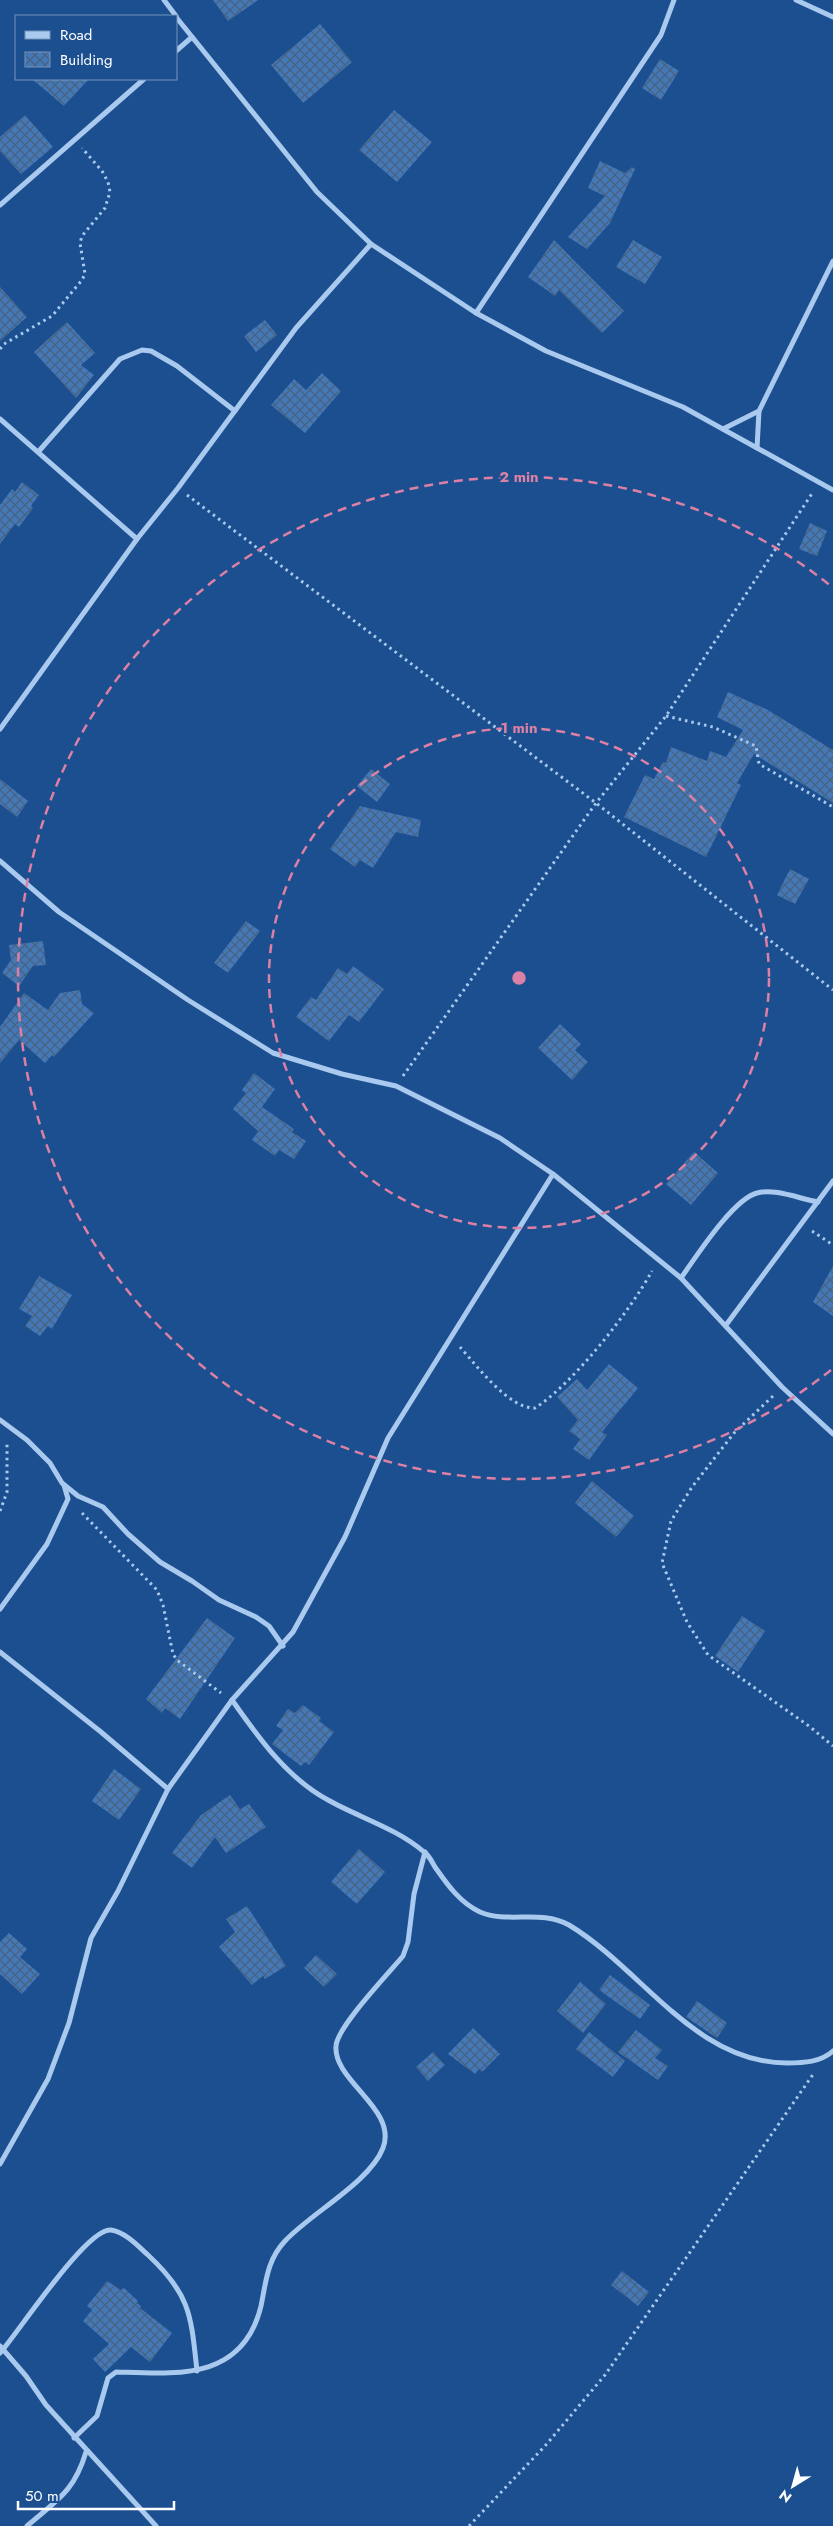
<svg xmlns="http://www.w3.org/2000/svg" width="833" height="2526" viewBox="0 0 833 2526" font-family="Jost,sans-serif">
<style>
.building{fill:url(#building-cross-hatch)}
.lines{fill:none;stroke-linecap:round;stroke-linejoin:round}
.path{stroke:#a9c9ee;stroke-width:3;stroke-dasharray:2.5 4;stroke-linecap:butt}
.minor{stroke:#a9c9ee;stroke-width:5}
.ring{fill:none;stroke:#dd80a5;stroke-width:2.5;stroke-dasharray:9 6}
.centre{fill:#dd80a5;stroke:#1b4f8f;stroke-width:2.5}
.ring-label{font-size:15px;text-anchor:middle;font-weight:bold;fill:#dd80a5;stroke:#1b4f8f;stroke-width:4;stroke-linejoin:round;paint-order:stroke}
</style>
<defs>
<pattern id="building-cross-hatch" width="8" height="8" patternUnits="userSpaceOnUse" patternTransform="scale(1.25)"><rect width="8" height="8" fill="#4478b7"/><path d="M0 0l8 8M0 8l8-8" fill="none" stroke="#486282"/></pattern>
</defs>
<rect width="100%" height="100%" fill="#1b4f8f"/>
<g class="building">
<path d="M213,0H258L228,21Z"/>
<path d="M320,24L352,62L303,103L271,65Z"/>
<path d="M660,59L679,71L661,100L642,88Z"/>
<path d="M32,79H89L64,106Z"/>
<path d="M394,110L432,142L397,182L359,150Z"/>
<path d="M25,115L53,147L21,174L0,151V137Z"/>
<path d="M600,161L625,173L632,167L635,169L610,223L587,249L568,237L605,196L588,188Z"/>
<path d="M554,240L624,311L602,333L559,290L555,296L528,277Z"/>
<path d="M633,240L662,257L645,284L616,267Z"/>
<path d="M0,287L27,317L0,341Z"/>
<path d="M265,320L277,335L256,352L244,336Z"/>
<path d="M67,322L95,353L81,365L94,375L76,398L34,352Z"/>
<path d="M322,373L341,391L305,433L271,405L294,379L306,390Z"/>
<path d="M22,482L39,495L31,506L33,508L19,527L15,524L0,544V505L12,489L15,492Z"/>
<path d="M810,523L827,531L817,556L799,549Z"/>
<path d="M728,692L768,710L833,750V803L754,754L737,783L741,785L706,857L624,817L645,775L654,779L663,762L666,763L671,747L707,761L710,751L726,757L743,730L717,717Z"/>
<path d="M371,769L390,784L377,802L357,786Z"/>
<path d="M0,779L28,801L17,817L0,804Z"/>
<path d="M360,806L421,820L418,837L396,832L373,868L360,860L355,867L330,849Z"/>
<path d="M790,869L809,879L795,904L777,895Z"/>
<path d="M246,921L260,931L228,973L214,963Z"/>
<path d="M43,941L46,965L33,966L19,986L2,973L11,960L9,945Z"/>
<path d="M353,966L384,989L359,1022L349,1015L329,1041L296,1017L311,997L316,1000L338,968L347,974Z"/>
<path d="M80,990L82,1004L94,1013L54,1057L52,1055L45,1063L19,1040L0,1063V1027L24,993L48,1010L60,993Z"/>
<path d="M560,1024L581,1044L575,1050L588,1062L572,1080L538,1048Z"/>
<path d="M254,1073L275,1089L262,1107L294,1129L292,1132L306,1141L294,1159L279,1150L275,1156L252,1140L258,1131L233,1109L246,1093L242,1090Z"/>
<path d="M694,1152L718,1173L691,1205L666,1184Z"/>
<path d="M833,1266V1316L813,1302Z"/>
<path d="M39,1276L72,1295L52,1329L48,1326L40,1336L25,1326L32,1316L19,1309Z"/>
<path d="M609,1364L638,1388L602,1432L607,1435L589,1460L573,1449L580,1439L569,1431L578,1420L557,1397L577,1379L587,1390Z"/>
<path d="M592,1481L634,1516L616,1537L575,1503Z"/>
<path d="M742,1616L765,1631L738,1672L715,1656Z"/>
<path d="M207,1618L235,1638L180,1719L165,1708L162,1713L146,1699Z"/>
<path d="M303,1705L321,1718L319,1721L334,1732L309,1765L305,1762L301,1766L272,1744L283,1730L276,1726L288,1709L295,1713Z"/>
<path d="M114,1769L141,1789L119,1820L92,1801Z"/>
<path d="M230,1795L240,1809L249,1804L266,1827L226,1853L215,1837L192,1868L172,1853L201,1815Z"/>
<path d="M359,1849L385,1872L357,1904L331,1882Z"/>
<path d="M247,1906L286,1966L265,1979L263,1976L252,1985L219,1947L235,1932L226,1919Z"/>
<path d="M9,1933L27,1949L20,1957L40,1974L22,1994L0,1974V1942Z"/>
<path d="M316,1955L337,1974L324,1987L304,1968Z"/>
<path d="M610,1975L650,2005L640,2019L599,1990Z"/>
<path d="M580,1982L606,2004L583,2033L557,2011Z"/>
<path d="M697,2001L727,2023L717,2038L686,2017Z"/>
<path d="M473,2028L500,2054L482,2072L479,2069L475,2074L448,2054Z"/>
<path d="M636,2030L662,2050L655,2058L668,2066L658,2080L618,2052Z"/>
<path d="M589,2032L625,2061L613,2077L576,2049Z"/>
<path d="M433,2052L445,2065L428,2081L416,2067Z"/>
<path d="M622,2271L649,2292L638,2306L611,2285Z"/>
<path d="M107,2281L121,2290L124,2288L138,2301L137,2303L141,2306L140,2308L172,2333L150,2362L131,2347L105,2372L93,2359L109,2344L83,2321L92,2310L87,2306Z"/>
</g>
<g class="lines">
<g class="path">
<path d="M0,349L4,344L52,316L82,280L85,274L80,243L82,236L105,208L110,192L108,182L102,171L82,148"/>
<path d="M187,495L596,803L833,990"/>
<path d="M666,716L713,727L756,746L759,764L833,807"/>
<path d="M403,1076L596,803L666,716L813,492"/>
<path d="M812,1231L833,1245"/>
<path d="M460,1347C477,1366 509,1409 535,1408C574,1383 630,1311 652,1271"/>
<path d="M773,1396L734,1433L692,1487L671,1521L662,1563L687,1622L708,1655L809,1726L833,1746"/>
<path d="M0,1511L7,1492V1442"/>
<path d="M82,1513L157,1590L163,1605L173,1654L177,1660L221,1693"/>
<path d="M469,2526L545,2446L605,2375L814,2073"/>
</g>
<g class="minor">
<path d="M164,0L176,16"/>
<path d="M796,0L833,17"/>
<path d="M176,17L317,192L371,244L476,313L546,351L683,407L833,490"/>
<path d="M176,51L192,37"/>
<path d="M0,205L144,79"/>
<path d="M476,313L661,35L674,0"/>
<path d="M0,419L137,539"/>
<path d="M723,429L759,411"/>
<path d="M757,448L759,411L833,261"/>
<path d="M39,451L120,359L142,350L151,351L177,366L235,411"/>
<path d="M0,729L137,539L178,488L296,328L371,244"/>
<path d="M0,861L59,912L188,1000L273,1053L342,1074L396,1086L500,1138L553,1174L681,1278L782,1387L833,1434"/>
<path d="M681,1278C696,1257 733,1199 757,1193C775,1188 800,1199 818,1202"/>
<path d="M726,1325L833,1181"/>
<path d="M0,1420L27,1440L50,1463L62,1483L78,1496L103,1507L128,1534L160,1562L192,1581L219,1600L256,1617L269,1626L283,1646"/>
<path d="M0,1609L47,1544L68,1499L64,1485"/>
<path d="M0,1652L101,1732L168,1789"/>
<path d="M232,1700C258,1737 287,1778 328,1800C358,1817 398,1829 424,1852C429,1855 432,1862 435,1867C447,1884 460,1903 480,1912C509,1924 540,1909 569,1925C642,1969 695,2063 787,2063C804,2063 821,2062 833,2051"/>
<path d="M0,2164L48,2079L69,2023L91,1938L118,1891L168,1789L232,1700L293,1632L345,1537L388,1438L553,1174"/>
<path d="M0,2346L26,2376L46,2405L156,2526"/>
<path d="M0,2353C18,2333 87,2227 111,2230C125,2232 138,2246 148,2255C191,2295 191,2316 197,2371"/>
<path d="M74,2438L97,2416L108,2378L116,2372C177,2374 243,2381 261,2306C266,2282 267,2260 285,2241C311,2213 370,2182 383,2148C398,2109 333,2081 336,2046C337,2027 389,1973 403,1956L408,1942L414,1894L425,1852"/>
<path d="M27,2526C57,2500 74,2492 86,2452"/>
</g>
</g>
<g class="ring">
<circle cx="519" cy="978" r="250"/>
<path d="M831 1370A501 501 0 1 1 831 586"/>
</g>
<circle cx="519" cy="978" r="8" class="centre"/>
<g class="ring-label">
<text x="519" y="482">2 min</text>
<text x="519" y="733">1 min</text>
</g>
<rect x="15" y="15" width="162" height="65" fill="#1b4f8f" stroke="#7695bc"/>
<rect x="25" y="31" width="25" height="8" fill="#a9c9ee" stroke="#7695bc"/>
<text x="60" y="40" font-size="15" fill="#ffffff">Road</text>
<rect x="25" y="52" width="25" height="15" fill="url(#building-cross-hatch)" stroke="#7695bc"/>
<text x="60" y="65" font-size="15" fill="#ffffff">Building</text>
<g transform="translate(793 2486) rotate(217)" stroke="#1b4f8f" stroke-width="4" paint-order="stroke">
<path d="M0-4L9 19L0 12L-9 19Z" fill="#ffffff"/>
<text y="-8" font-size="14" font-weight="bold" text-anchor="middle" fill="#ffffff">N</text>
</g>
<path d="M18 2501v8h156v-8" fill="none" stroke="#ffffff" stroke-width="2.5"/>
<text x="25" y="2501" font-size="15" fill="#ffffff" stroke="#1b4f8f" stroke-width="4" paint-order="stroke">50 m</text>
</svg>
